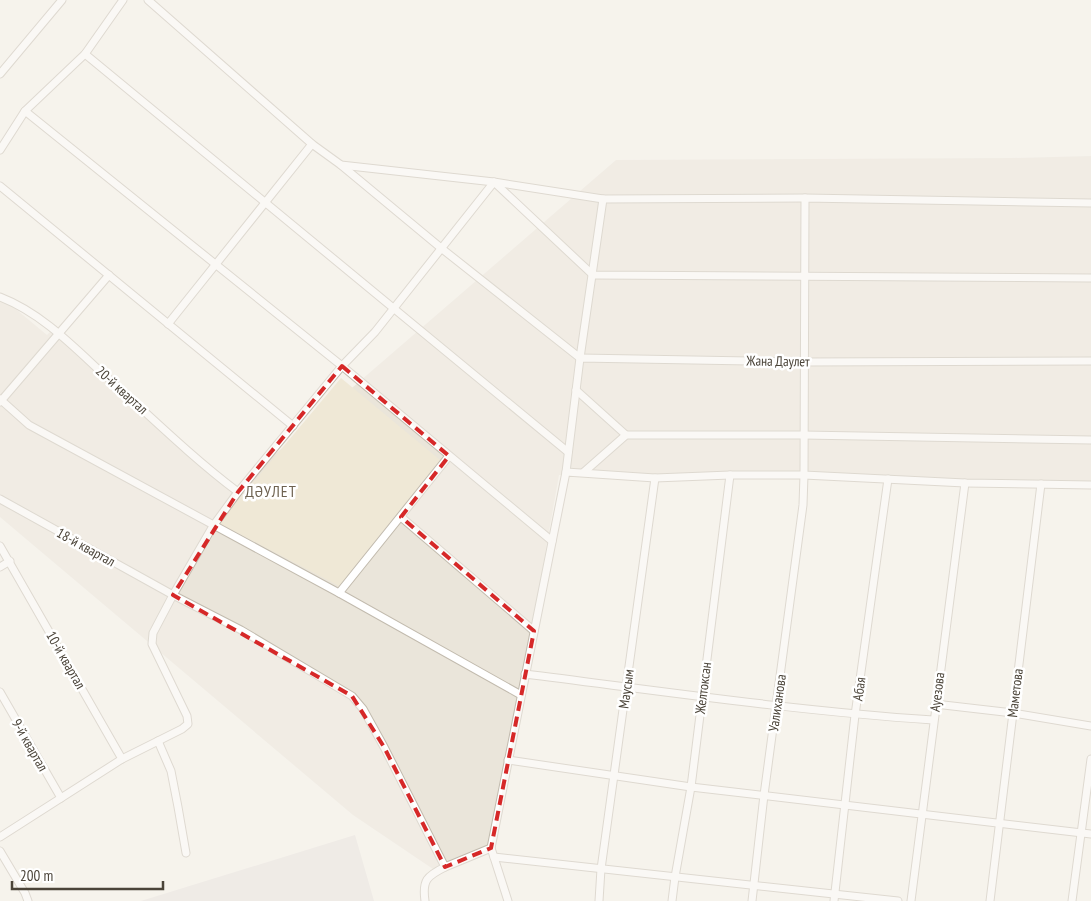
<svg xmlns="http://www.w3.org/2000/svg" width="1091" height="901" viewBox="0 0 1091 901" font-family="'PT Sans Narrow',sans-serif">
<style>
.residential{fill:#eae5da}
.industrial{fill:#e6e2dd}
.education{fill:#efe8d6}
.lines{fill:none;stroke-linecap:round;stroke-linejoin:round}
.minor-casing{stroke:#c2bbae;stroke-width:9}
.minor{stroke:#fff;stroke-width:7}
.marked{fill:none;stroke:#d62828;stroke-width:4;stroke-dasharray:10 6;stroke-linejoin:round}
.labels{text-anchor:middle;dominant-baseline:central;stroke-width:5;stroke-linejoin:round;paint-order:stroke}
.street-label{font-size:14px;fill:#4b4439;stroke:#fff}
.quarter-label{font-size:16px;letter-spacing:1px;fill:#6e6250;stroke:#fff}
</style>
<rect width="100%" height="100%" fill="#f6f3ec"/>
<path class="residential" d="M1091,156V485L559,475L493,849L433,869L353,815L0,517V296L47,335L53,329L235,489L616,160L1011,158Z"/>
<path class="industrial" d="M355,835L374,901H141Z"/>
<path class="education" d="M341,378L440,460L339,586L219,523Z"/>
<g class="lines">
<g class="minor-casing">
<g id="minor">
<path d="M148,0L312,144L341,165L494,182L603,199"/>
<path d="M85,54L568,452"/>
<path d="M0,74L62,0"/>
<path d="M25,111L342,366L552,541"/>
<path d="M0,150L25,111L85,54L123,0"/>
<path d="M341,165L441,248L580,358L603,199L805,198"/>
<path d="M0,186L293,426"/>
<path d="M1091,203L805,198L804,475L965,483L1091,485"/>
<path d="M0,297C39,312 70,343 100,371C146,412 189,455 238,492"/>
<path d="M168,324L312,144"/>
<path d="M576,390L626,435"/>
<path d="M0,399L29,425L339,593L449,456"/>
<path d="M0,402L109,275"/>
<path d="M566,472L580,358L804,362L1091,361"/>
<path d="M584,472L626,435H803L1091,440"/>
<path d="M0,499L173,595L241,630L352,696L363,709L384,747L445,867L491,848"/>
<path d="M401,517L534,631"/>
<path d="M0,546L122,759"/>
<path d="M0,567L10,561"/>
<path d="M339,593L521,695"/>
<path d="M525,674C661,691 797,711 933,720"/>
<path d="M0,692L61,798"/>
<path d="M935,704L1013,713L1091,726"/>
<path d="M158,741L171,771L178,807L186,853"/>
<path d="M508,760L691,787L1091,834"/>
<path d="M0,837L122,759L182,729L188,724L187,716L152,644L153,633L173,595L213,526L238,492L342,366L375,332L494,182L593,275L1091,278"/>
<path d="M0,851L25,893L28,901"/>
<path d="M494,857L898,901"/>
<path d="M425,901C422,880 427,876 445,867"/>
<path d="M508,901L491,848L566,472L655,478L730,475H804L803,505L764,795L752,901"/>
<path d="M599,901L601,869L655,478"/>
<path d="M672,901L675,877L691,787L730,475"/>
<path d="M834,901L855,715L888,479"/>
<path d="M911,901L965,483"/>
<path d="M990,901L1041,484"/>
<path d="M1072,901L1091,759"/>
</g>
</g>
<use href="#minor" class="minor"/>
</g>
<path d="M0 0H1091V901H0ZM342,366L449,456L401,517L534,631L491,848L445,867L384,747L352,696L173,595L238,492Z" fill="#f6f3ec" fill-opacity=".55" fill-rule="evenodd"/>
<path class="marked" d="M342,366L449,456L401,517L534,631L491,848L445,867L384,747L352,696L173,595L238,492Z"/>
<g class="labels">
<g class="street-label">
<text transform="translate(778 361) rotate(1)">Жана Даулет</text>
<text transform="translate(122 390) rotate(42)">20-й квартал</text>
<text transform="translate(86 547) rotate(29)">18-й квартал</text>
<text transform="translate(66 660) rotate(60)">10-й квартал</text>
<text transform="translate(703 688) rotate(-83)">Желтоксан</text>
<text transform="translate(626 689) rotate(-82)">Маусым</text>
<text transform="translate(859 689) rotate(-82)">Абая</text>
<text transform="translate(937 692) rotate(-83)">Ауезова</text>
<text transform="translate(1015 693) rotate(-83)">Маметова</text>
<text transform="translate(777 703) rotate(-82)">Уалиханова</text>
<text transform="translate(30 745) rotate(60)">9-й квартал</text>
</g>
<g class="quarter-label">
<text x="271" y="491">ДӘУЛЕТ</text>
</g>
</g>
<path d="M12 881v8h151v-8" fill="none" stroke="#4b4439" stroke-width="2.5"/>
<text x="20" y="881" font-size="15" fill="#4b4439" stroke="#ffffff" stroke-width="4" paint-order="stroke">200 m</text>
</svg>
